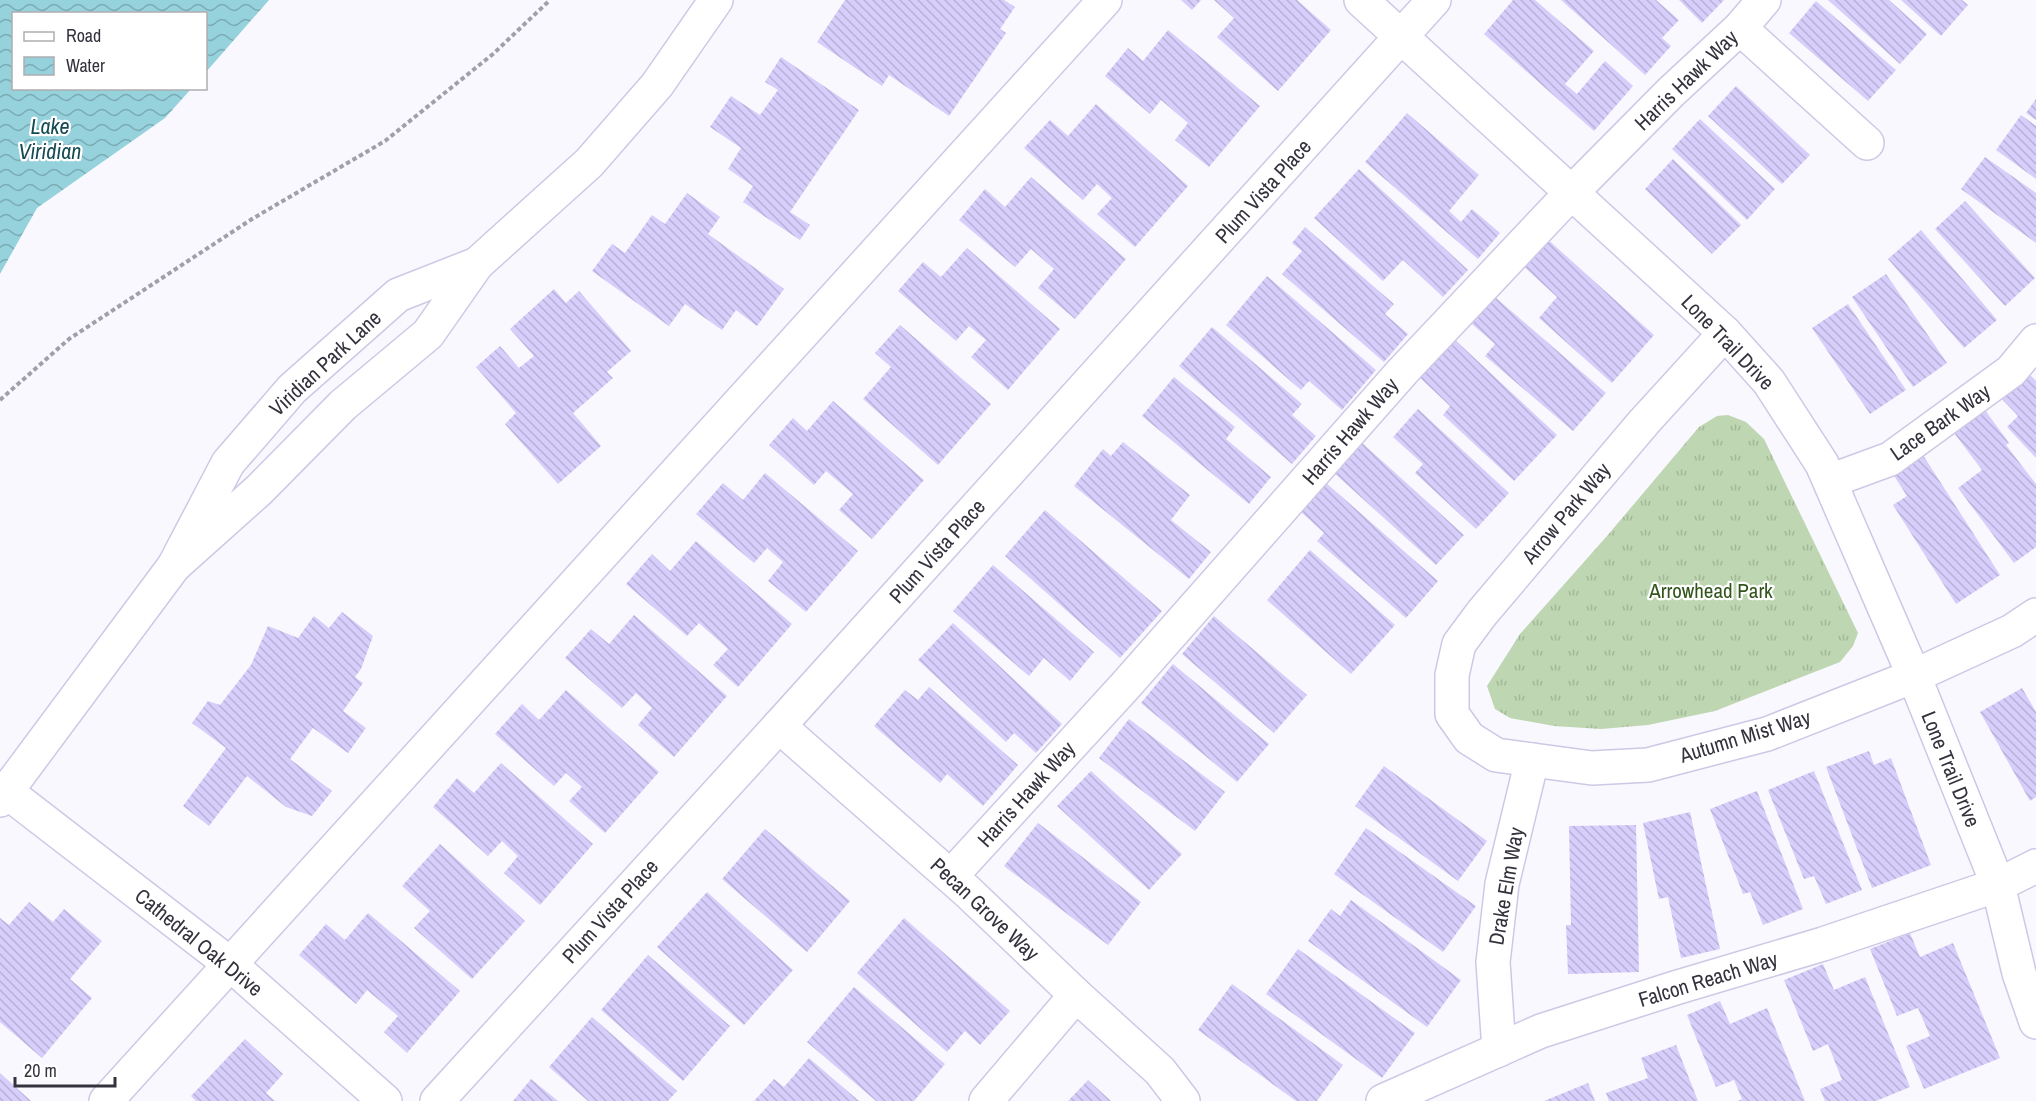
<svg xmlns="http://www.w3.org/2000/svg" width="2036" height="1101" viewBox="0 0 2036 1101" font-family="'Archivo Narrow',sans-serif">
<style>
.grass{fill:url(#grass-tufts)}
.water{fill:url(#water-waves)}
.building{fill:url(#building-back-hatch)}
.lines{fill:none;stroke-linecap:round;stroke-linejoin:round}
.minor-casing{stroke:#cec8e6;stroke-width:36}
.path{stroke:#a19fa8;stroke-width:4;stroke-dasharray:4.5 3;stroke-linecap:butt}
.minor{stroke:#fff;stroke-width:33}
.labels{text-anchor:middle;dominant-baseline:central;stroke-width:4.5;stroke-linejoin:round;paint-order:stroke}
.street-label{font-size:21px;fill:#34323d;stroke:#fff}
.park-label{font-size:21px;fill:#33551d;stroke:#fff}
.water-label{font-size:22px;font-style:italic;fill:#144a51;stroke:#fff}
</style>
<defs>
<pattern id="grass-tufts" width="24" height="20" patternUnits="userSpaceOnUse" patternTransform="scale(1.5)"><rect width="24" height="20" fill="#bed6b1"/><path d="M3 7l-1-3M5 7V3M7 7l1-3M15 17l-1-3M17 17v-4M19 17l1-3" fill="none" stroke="#a4b899"/></pattern>
<pattern id="water-waves" width="16" height="10" patternUnits="userSpaceOnUse" patternTransform="scale(1.5)"><rect width="16" height="10" fill="#96d2dc"/><path d="M0 5q4-4 8 0t8 0" fill="none" stroke="#7babb4"/></pattern>
<pattern id="building-back-hatch" width="6" height="6" patternUnits="userSpaceOnUse" patternTransform="scale(1.5)"><rect width="6" height="6" fill="#d7cefb"/><path d="M-1 5l2 2M0 0l6 6M5-1l2 2" fill="none" stroke="#b9b1d8"/></pattern>
</defs>
<rect width="100%" height="100%" fill="#f9f8fe"/>
<path class="grass" d="M1728,415L1746,422L1764,439L1858,633L1853,646L1840,662L1715,711L1648,725L1601,729L1554,726L1510,718L1495,709L1487,686L1520,634L1607,536L1699,427L1717,416Z"/>
<path class="water" d="M0,0H269L206,72V14H14V88L191,89L165,118L37,208L0,274Z"/>
<g class="building">
<path d="M845,0H1004L1015,7L1000,29L1006,33L949,116L889,75L882,86L817,42Z"/>
<path d="M1181,0H1201L1192,10Z"/>
<path d="M1214,0H1297L1331,30L1278,91L1217,37L1234,18Z"/>
<path d="M1513,0H1535L1594,51L1565,84L1577,94L1605,61L1633,86L1594,131L1484,34Z"/>
<path d="M1561,0H1656L1679,20L1662,38L1671,46L1645,75Z"/>
<path d="M1679,0H1724L1702,23Z"/>
<path d="M1828,0H1889L1927,34L1900,64Z"/>
<path d="M1901,0H1962L1968,5L1941,36Z"/>
<path d="M1816,1L1896,70L1868,101L1789,33Z"/>
<path d="M1168,30L1260,106L1209,167L1175,140L1188,123L1161,100L1150,114L1105,76L1128,48L1143,61Z"/>
<path d="M781,57L859,110L790,212L810,225L800,240L743,202L753,186L728,169L741,148L710,127L731,96L760,115L778,90L765,82Z"/>
<path d="M1736,86L1810,155L1782,184L1708,116Z"/>
<path d="M2036,99V120L2026,113Z"/>
<path d="M1096,104L1188,186L1135,247L1097,214L1112,198L1097,184L1083,200L1024,148L1050,120L1068,136Z"/>
<path d="M1407,113L1479,175L1449,211L1461,222L1472,209L1500,233L1478,259L1365,162Z"/>
<path d="M2021,115L2036,126V179L1996,150Z"/>
<path d="M1700,119L1775,189L1747,220L1672,149Z"/>
<path d="M1985,157L2036,193V243L1961,189Z"/>
<path d="M1673,159L1741,225L1712,254L1645,189Z"/>
<path d="M1359,169L1468,270L1443,297L1403,260L1383,281L1314,218Z"/>
<path d="M1031,177L1126,259L1075,319L1038,288L1054,269L1031,249L1015,267L959,220L985,189L1005,207Z"/>
<path d="M687,193L720,217L708,234L784,289L757,326L736,310L722,330L685,304L669,326L592,271L612,244L625,253L652,215L665,224Z"/>
<path d="M1965,201L2035,278L2005,306L1935,229Z"/>
<path d="M1305,227L1394,304L1385,314L1408,334L1384,362L1282,274L1302,251L1292,243Z"/>
<path d="M1921,230L1997,320L1964,348L1888,259Z"/>
<path d="M1545,237L1654,335L1612,383L1539,318L1557,297L1521,264Z"/>
<path d="M967,248L1060,329L1008,390L971,357L986,340L969,326L956,341L898,291L923,262L941,277Z"/>
<path d="M1886,274L1947,363L1913,387L1852,297Z"/>
<path d="M1267,276L1376,370L1342,410L1309,381L1301,390L1226,325Z"/>
<path d="M554,289L566,303L579,291L631,351L607,372L613,378L573,413L601,446L558,484L505,424L516,413L476,367L500,346L519,368L534,356L510,329Z"/>
<path d="M1495,297L1606,393L1573,431L1485,356L1495,344L1472,324Z"/>
<path d="M1848,304L1906,390L1870,414L1812,328Z"/>
<path d="M900,325L991,404L938,465L863,399L891,367L875,353Z"/>
<path d="M1212,327L1302,404L1292,415L1316,436L1292,464L1179,366Z"/>
<path d="M1453,338L1557,435L1514,481L1443,415L1450,406L1418,376Z"/>
<path d="M2024,369L2036,381V458L2007,427L2018,416L1997,394Z"/>
<path d="M1174,377L1235,427L1226,439L1271,477L1249,504L1142,416Z"/>
<path d="M833,401L924,480L872,539L839,510L853,494L826,471L814,485L769,445L793,418L807,431Z"/>
<path d="M1982,406L2009,443L2006,445L2036,484V547L2014,563L1958,488L1982,470L1951,429Z"/>
<path d="M1418,409L1509,493L1476,529L1415,473L1423,464L1393,437Z"/>
<path d="M1360,441L1464,535L1436,565L1332,471Z"/>
<path d="M1123,442L1190,495L1171,520L1211,552L1189,579L1074,486L1103,449L1111,456Z"/>
<path d="M1921,452L2000,575L1956,604L1893,505L1907,496L1891,471Z"/>
<path d="M765,473L858,551L806,612L768,581L783,562L767,548L754,563L696,514L723,483L743,500Z"/>
<path d="M1325,482L1438,581L1406,618L1317,541L1324,533L1300,511Z"/>
<path d="M1045,510L1162,611L1120,658L1005,556Z"/>
<path d="M696,541L792,624L738,687L713,665L728,649L699,623L687,636L626,584L652,554L670,571Z"/>
<path d="M1310,550L1395,625L1351,674L1267,600Z"/>
<path d="M993,565L1094,652L1070,681L1044,658L1029,676L953,611Z"/>
<path d="M342,612L373,636L361,669L355,677L363,683L343,711L366,728L348,753L313,728L290,759L332,791L312,816L286,807L247,776L209,826L183,806L226,748L192,723L208,701L220,705L251,665L268,626L298,638L314,616L329,628Z"/>
<path d="M634,615L727,696L674,757L638,725L652,708L636,693L622,708L565,658L591,629L609,644Z"/>
<path d="M1214,616L1307,695L1274,733L1182,654Z"/>
<path d="M953,623L1062,724L1036,753L1014,733L1006,742L918,660Z"/>
<path d="M1173,664L1269,744L1237,782L1141,703Z"/>
<path d="M929,687L1018,765L983,806L947,774L940,783L874,726L905,690L918,700Z"/>
<path d="M2022,688L2036,712V797L2030,801L1980,712Z"/>
<path d="M566,690L659,772L605,833L569,801L582,787L566,773L554,786L495,734L522,704L539,720Z"/>
<path d="M1129,719L1225,792L1195,831L1099,758Z"/>
<path d="M1869,751L1874,765L1891,758L1931,865L1872,888L1826,767Z"/>
<path d="M501,763L593,844L540,905L504,873L518,856L502,841L488,856L433,807L457,778L474,793Z"/>
<path d="M1384,766L1487,841L1458,881L1355,806Z"/>
<path d="M1091,771L1182,854L1149,890L1057,806Z"/>
<path d="M1814,771L1862,890L1826,904L1814,876L1804,879L1768,790Z"/>
<path d="M1757,791L1803,909L1763,925L1750,892L1743,894L1710,809Z"/>
<path d="M1690,812L1720,949L1681,958L1668,897L1659,899L1643,823Z"/>
<path d="M1038,823L1141,902L1108,945L1004,866Z"/>
<path d="M1636,825L1639,972L1568,974L1566,925H1571L1569,826Z"/>
<path d="M1366,828L1476,906L1443,952L1334,874Z"/>
<path d="M765,829L850,901L807,952L722,879Z"/>
<path d="M440,844L525,921L472,979L414,928L430,911L402,886Z"/>
<path d="M707,892L793,970L744,1025L657,947Z"/>
<path d="M1351,900L1461,980L1427,1027L1308,941L1331,909L1340,916Z"/>
<path d="M29,902L53,922L64,909L102,941L70,979L92,998L42,1058L0,1022V918L9,925Z"/>
<path d="M368,913L460,991L407,1053L384,1032L398,1016L367,990L356,1004L299,955L326,924L345,940Z"/>
<path d="M904,918L1010,1011L980,1045L965,1031L947,1052L857,973Z"/>
<path d="M1910,933L1920,957L1953,943L2000,1058L1924,1089L1906,1046L1930,1036L1918,1008L1897,1016L1870,949Z"/>
<path d="M1298,949L1415,1033L1382,1078L1266,994Z"/>
<path d="M648,955L730,1026L683,1081L601,1010Z"/>
<path d="M1823,964L1834,990L1865,977L1910,1087L1876,1101H1825L1820,1089L1842,1080L1828,1044L1813,1051L1784,980Z"/>
<path d="M1232,984L1343,1065L1317,1101H1296L1198,1030Z"/>
<path d="M854,987L945,1064L914,1101H876L807,1042Z"/>
<path d="M1720,1001L1730,1024L1767,1008L1805,1101H1738L1742,1099L1734,1080L1716,1087L1687,1015Z"/>
<path d="M592,1017L677,1091L668,1101H588L549,1067Z"/>
<path d="M245,1039L283,1074L266,1093L275,1101H196L191,1096Z"/>
<path d="M1676,1045L1698,1101H1609L1606,1093L1648,1078L1641,1058Z"/>
<path d="M809,1058L859,1101H754L774,1079L784,1087Z"/>
<path d="M0,1073L31,1101H0Z"/>
<path d="M531,1079L558,1101H513Z"/>
<path d="M1088,1080L1111,1101H1068Z"/>
<path d="M1588,1083L1595,1101H1544Z"/>
</g>
<g class="lines">
<g class="minor-casing">
<g id="minor">
<path d="M1361,0L1725,333L1769,382L1822,464L1914,676L1998,885L2019,973L2036,1022"/>
<path d="M1740,28L1867,143"/>
<path d="M1725,333L1644,422L1482,613L1459,644L1452,675V714L1469,738L1496,755L1592,768L1648,765L1767,734L1914,676L2012,631L2036,615"/>
<path d="M1830,481L1890,459L2011,371L2036,341"/>
<path d="M174,566L259,490L343,405L428,334L477,264L589,163L657,85L716,0"/>
<path d="M779,726L968,892L1076,995L1160,1071L1183,1101"/>
<path d="M7,792L230,964L385,1101"/>
<path d="M0,800L174,566L228,463L292,389L398,295L477,264"/>
<path d="M951,876L1126,685L1403,371L1572,192L1671,92L1740,28L1764,0"/>
<path d="M1499,1050L1493,962L1502,884L1532,760"/>
<path d="M106,1101L1105,0"/>
<path d="M437,1101L779,726L1434,0"/>
<path d="M986,1101L1076,995"/>
<path d="M1383,1101L1541,1031L1675,988L1823,944L1998,885L2036,866"/>
</g>
</g>
<path class="path" d="M0,400L69,339L252,219L385,141L493,54L550,0"/>
<use href="#minor" class="minor"/>
</g>
<g class="labels">
<g class="street-label">
<text transform="translate(1686 80) rotate(-44)">Harris Hawk Way</text>
<text transform="translate(1263 191) rotate(-48)">Plum Vista Place</text>
<text transform="translate(1728 342) rotate(46)">Lone Trail Drive</text>
<text transform="translate(325 363) rotate(-43)">Viridian Park Lane</text>
<text transform="translate(1940 422) rotate(-35)">Lace Bark Way</text>
<text transform="translate(1350 431) rotate(-49)">Harris Hawk Way</text>
<text transform="translate(1566 513) rotate(-50)">Arrow Park Way</text>
<text transform="translate(937 551) rotate(-48)">Plum Vista Place</text>
<text transform="translate(1745 736) rotate(-17)">Autumn Mist Way</text>
<text transform="translate(1951 769) rotate(68)">Lone Trail Drive</text>
<text transform="translate(1026 794) rotate(-48)">Harris Hawk Way</text>
<text transform="translate(1506 886) rotate(-80)">Drake Elm Way</text>
<text transform="translate(985 909) rotate(43)">Pecan Grove Way</text>
<text transform="translate(610 911) rotate(-48)">Plum Vista Place</text>
<text transform="translate(199 942) rotate(39)">Cathedral Oak Drive</text>
<text transform="translate(1708 979) rotate(-17)">Falcon Reach Way</text>
</g>
<g class="park-label">
<text x="1711" y="590">Arrowhead Park</text>
</g>
<g class="water-label">
<text x="50" y="126">Lake<tspan x="50" dy="25">Viridian</tspan></text>
</g>
</g>
<rect x="12" y="12" width="195" height="78" fill="#ffffff" stroke="#aeadb1" stroke-width="1.5"/>
<rect x="24" y="32" width="30" height="9" fill="#ffffff" stroke="#aeadb1" stroke-width="1.5"/>
<text x="66" y="42" font-size="18" fill="#34323d">Road</text>
<rect x="24" y="57" width="30" height="18" fill="url(#water-waves)" stroke="#aeadb1" stroke-width="1.5"/>
<text x="66" y="72" font-size="18" fill="#34323d">Water</text>
<path d="M15 1077v9h100v-9" fill="none" stroke="#34323d" stroke-width="3"/>
<text x="24" y="1077" font-size="18" fill="#34323d" stroke="#ffffff" stroke-width="4.5" paint-order="stroke">20 m</text>
</svg>
